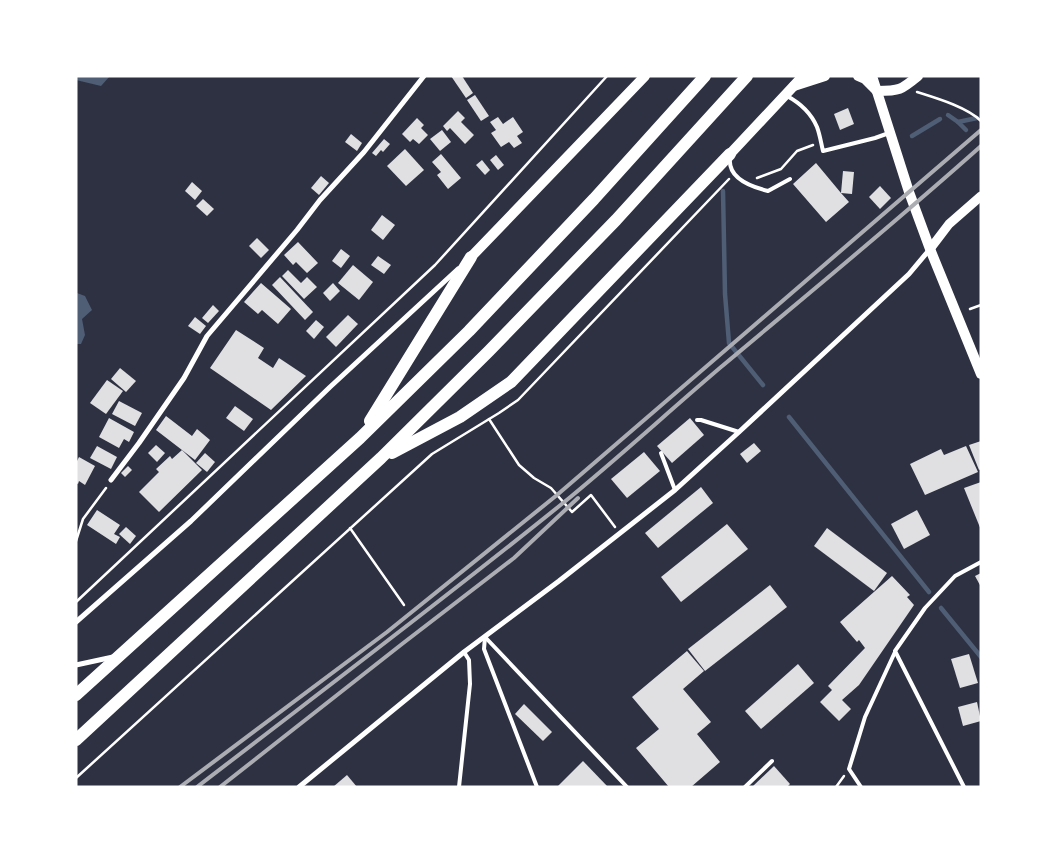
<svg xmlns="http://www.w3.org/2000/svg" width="1057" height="863" viewBox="0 0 1057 863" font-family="Lora,serif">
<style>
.water{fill:#4f5d75}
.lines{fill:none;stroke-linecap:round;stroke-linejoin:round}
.stream{stroke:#4f5d75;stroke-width:4.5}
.building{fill:#e0e0e3}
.path{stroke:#fff;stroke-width:2.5}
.service{stroke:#fff;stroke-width:4}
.minor{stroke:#fff;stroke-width:5}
.tertiary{stroke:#fff;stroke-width:9}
.secondary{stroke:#fff;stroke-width:10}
.trunk{stroke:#fff;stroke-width:12}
.rail{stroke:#abadb3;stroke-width:4}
</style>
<rect width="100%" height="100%" fill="#2d3142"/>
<g class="water">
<path d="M76,76H110L101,86L76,80Z"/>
<path d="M76,293H77L85,296L92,310L82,319L85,335L81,344H76Z"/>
</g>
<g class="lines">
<g class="stream">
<path d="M948,115L958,122L966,130"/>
<path d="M958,122L977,118"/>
<path d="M912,136L940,119"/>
<path d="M723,191L725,294L729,343L763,385"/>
<path d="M789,417L929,592"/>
<path d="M941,608L981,657"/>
</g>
</g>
<g class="building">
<path d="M451,76H462L473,93L466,98Z"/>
<path d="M475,95L489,116L481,121L467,100Z"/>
<path d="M848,108L854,124L840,130L834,114Z"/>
<path d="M458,111L465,118L461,122L474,135L465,144L450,128L447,131L443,126Z"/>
<path d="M498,117L503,124L513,117L523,132L517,136L522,143L514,148L509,142L501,147L491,133L496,130L490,122Z"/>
<path d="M417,118L424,125L421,128L428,135L419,144L413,139L410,142L402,134Z"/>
<path d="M442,130L451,142L440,151L430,139Z"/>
<path d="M351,134L362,143L357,151L345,142Z"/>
<path d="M384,139L390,144L383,152L381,150L376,156L372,153Z"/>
<path d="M405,149L424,170L406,186L387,166Z"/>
<path d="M441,154L461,178L448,189L437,175L441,172L432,162Z"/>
<path d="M496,155L504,165L498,170L490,160Z"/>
<path d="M482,160L490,170L485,175L476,165Z"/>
<path d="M816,163L841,193L843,171L854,172L852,194L841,193L849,202L826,222L793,184Z"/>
<path d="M321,176L329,183L319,195L311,188Z"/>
<path d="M192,182L202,191L195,200L185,191Z"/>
<path d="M880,186L891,198L880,209L869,197Z"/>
<path d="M203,199L214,209L207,216L196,206Z"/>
<path d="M382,215L395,225L383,240L371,230Z"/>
<path d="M257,238L269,250L261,258L249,246Z"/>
<path d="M298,242L318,263L307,273L296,262L293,265L284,255Z"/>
<path d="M341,249L350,256L341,268L332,261Z"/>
<path d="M378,256L391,265L384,274L371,265Z"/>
<path d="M353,265L373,282L359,300L338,283Z"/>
<path d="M288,270L301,283L307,277L317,287L304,299L282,276Z"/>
<path d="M280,277L313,312L305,320L272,285Z"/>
<path d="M261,283L291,309L278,324L262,310L258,314L244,302Z"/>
<path d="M333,283L340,291L330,301L323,293Z"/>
<path d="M213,305L219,311L208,323L202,318Z"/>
<path d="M348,315L358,324L336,347L326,337Z"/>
<path d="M195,317L206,326L200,334L188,326Z"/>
<path d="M316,320L324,327L314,339L306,331Z"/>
<path d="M236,330L264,348L258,358L273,368L279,358L306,376L271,410L210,368Z"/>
<path d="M120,368L136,381L126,392L111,379Z"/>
<path d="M107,380L123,391L106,414L90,403Z"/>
<path d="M119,401L142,413L135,426L112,414Z"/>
<path d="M235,406L253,419L244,431L226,418Z"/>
<path d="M166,416L192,436L197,429L210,440L195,460L156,430Z"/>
<path d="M109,418L134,432L129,442L124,439L119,448L99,437Z"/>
<path d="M690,418L704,435L672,463L657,446Z"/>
<path d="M981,441V469L979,470L969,445Z"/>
<path d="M754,443L761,451L747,463L740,454Z"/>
<path d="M156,445L165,453L157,462L148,453Z"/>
<path d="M97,446L117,457L111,469L90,458Z"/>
<path d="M966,446L978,472L925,495L910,464L941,449L944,455Z"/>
<path d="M182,450L202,470L159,512L139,492L159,472L156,469L170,456L172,459Z"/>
<path d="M644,452L660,471L627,498L611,479Z"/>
<path d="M205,453L215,462L207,472L196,463Z"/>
<path d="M79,457L95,466L85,485L79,481L78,484L76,483V463Z"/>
<path d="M128,466L132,470L125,477L121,473Z"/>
<path d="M981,482V530L964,488Z"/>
<path d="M701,487L713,503L658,548L645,533Z"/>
<path d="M97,510L120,525L114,534L120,537L116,544L87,525Z"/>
<path d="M917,510L930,535L904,549L891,524Z"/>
<path d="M727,524L748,549L681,602L661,577Z"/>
<path d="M126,527L136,536L130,544L119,534Z"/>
<path d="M827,528L887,573L874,591L814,546Z"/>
<path d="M981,573V587L975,576Z"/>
<path d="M892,576L910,595L907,597L914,605L859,685L842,700L851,709L839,721L820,702L832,690L828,686L865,648L859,640L857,642L840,622Z"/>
<path d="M770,585L787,607L705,671L688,649Z"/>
<path d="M687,651L704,671L683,689L711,722L697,734L720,762L691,787H669L636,748L659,729L632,697Z"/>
<path d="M969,654L978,683L960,688L951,659Z"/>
<path d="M798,664L814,683L761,729L745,711Z"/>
<path d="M977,702L981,721L963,726L958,707Z"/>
<path d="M524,704L552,732L543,741L515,714Z"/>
<path d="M583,761L608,787H557Z"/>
<path d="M774,766L790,784L787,787H752Z"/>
<path d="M347,775L357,787H333Z"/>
</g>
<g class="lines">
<g class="path">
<path d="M917,92C936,98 967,107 981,121"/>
<path d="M757,178L781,169L797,151L813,145"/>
<path d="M970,309L981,305"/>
<path d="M489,419L519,465L534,478L551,488L572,512L591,495L615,527"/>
<path d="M350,528L404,605"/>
<path d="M76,541L83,519L106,488"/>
<path d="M76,602L435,265L607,76"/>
<path d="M76,778L432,454L499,413L518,400L729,179"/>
<path d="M836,787L844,776"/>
</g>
<g class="service">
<path d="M787,96C800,103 811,113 817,127C820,135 821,143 823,151L875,138L889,133"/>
<path d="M730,159C728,178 752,187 768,191L790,179"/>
<path d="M697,420H701L739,432"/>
<path d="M661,453L675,490"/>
<path d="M485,637L627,787"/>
<path d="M485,637L484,649L537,787"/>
<path d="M459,787L470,684L469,660L464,652"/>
<path d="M745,787L772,761"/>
<path d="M861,787L849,769L865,717L895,652"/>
<path d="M964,787L895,651L925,608L955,576L981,562"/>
</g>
<g class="minor">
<path d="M111,480L139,443L184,378L207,336L297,230L320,200L364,152L424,76"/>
<path d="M76,622L191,521L330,387L458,269"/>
<path d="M76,665L113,657"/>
<path d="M299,787L464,652L559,581L675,490L739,432L909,274L930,249"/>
</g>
<path class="tertiary" d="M930,249L949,224L981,196"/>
<g class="secondary">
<path d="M858,76L865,79L877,91C900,91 901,90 918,76"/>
<path d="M872,76L909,192L930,249L981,374"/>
<path d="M794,86L825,76"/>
<path d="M730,154L803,76"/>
<path d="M471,257L645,76"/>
</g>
<g class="trunk">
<path d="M370,421L471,257"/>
<path d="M392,453L460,417L511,382L730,154"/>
<path d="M76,695L360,438L469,331L594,199L705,76"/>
<path d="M76,740L381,458L489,351L616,220L747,76"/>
</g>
<g class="rail">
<path d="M180,787L387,632L557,495L981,130"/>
<path d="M197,787C319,693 443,600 563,503C617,459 668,412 721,367C808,294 896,222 981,146"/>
<path d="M220,787L402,644L514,558L578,498"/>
</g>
</g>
<rect width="1057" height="863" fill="none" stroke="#ffffff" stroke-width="155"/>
</svg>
